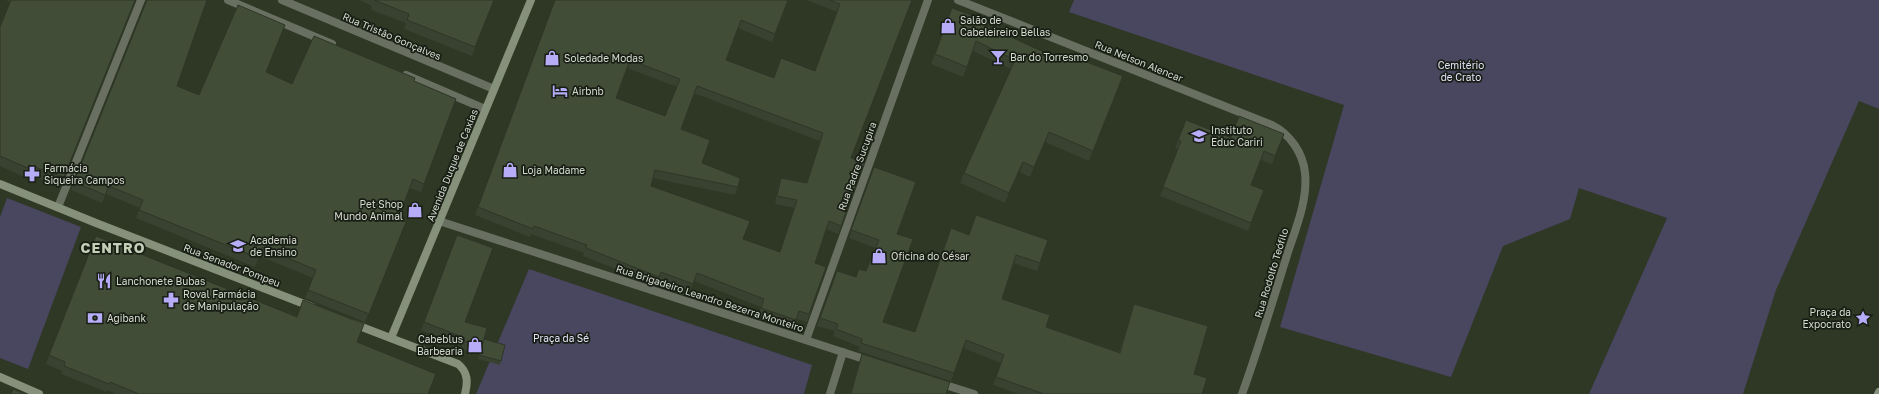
<svg xmlns="http://www.w3.org/2000/svg" width="1879" height="394" viewBox="0 0 1879 394" font-family="'Golos Text',sans-serif">
<style>
.green{fill:#494660}
.lines{fill:none;stroke-linecap:round;stroke-linejoin:round}
.street{stroke:#697062;stroke-width:8}
.secondary{stroke:#85917b;stroke-width:8}
.wall{fill:#394230;fill-rule:evenodd}
.shaded-wall{fill:#2e3627}
.building{fill:#424d38;stroke:#2e3627;fill-rule:evenodd}
.labels{text-anchor:middle;dominant-baseline:central;stroke-width:3.5;stroke-linejoin:round;paint-order:stroke}
.poi-label{font-size:10px;fill:#d4dbce;stroke:#191e15;text-anchor:start}
.street-label{font-size:10px;fill:#d4dbce;stroke:#191e15}
.park-label{font-size:10px;fill:#e3e1f9;stroke:#191e15}
.district-label{font-size:14px;font-weight:bold;letter-spacing:1px;fill:#c3d0b7;stroke:#191e15}
</style>
<rect width="100%" height="100%" fill="#2e3824"/>
<g class="green">
<path d="M1074,0H1879V109L1859,101L1776,290L1743,394H1589L1667,218L1579,188L1570,219L1503,246L1451,377L1280,327L1344,105L1069,12Z"/>
<path d="M7,198L81,227L28,369L0,358V217Z"/>
<path d="M529,269L812,365L804,394H476Z"/>
</g>
<g class="lines">
<g class="street">
<path d="M228,0L332,44"/>
<path d="M282,0L494,89"/>
<path d="M958,0L1272,125C1290,134 1303,153 1305,173C1308,199 1296,228 1288,252C1273,300 1259,347 1242,394"/>
<path d="M406,75L485,109"/>
<path d="M58,207L141,0"/>
<path d="M439,221L870,361"/>
<path d="M806,340L928,0"/>
<path d="M939,383L974,394"/>
<path d="M830,394L843,352"/>
</g>
<g class="secondary">
<path d="M0,184L96,223L312,307"/>
<path d="M354,324L458,364C468,372 468,382 465,394"/>
<path d="M391,338L531,0"/>
<path d="M0,377L39,394"/>
<path d="M1878,394L1879,392"/>
</g>
</g>
<g class="wall">
<path d="M6,0H135L61,186L26,174L24,177L0,166V27L10,2Z"/>
<path d="M145,0H207L177,86L199,95L285,25L266,72L292,84L414,81L456,99L421,192L410,188L398,219L403,230L365,322L305,298L313,278L259,256L255,267L136,218L140,208L106,194L102,203L71,190L146,2Z"/>
<path d="M359,0H494L472,56L404,29L406,23L371,10L372,6Z"/>
<path d="M555,0H789L772,42L738,28L726,60L774,78L815,71L837,12L807,0H912L851,158L864,163L838,234L826,229L815,263L826,267L807,322L797,319L794,328L758,316L761,307L694,281L690,292L658,280L657,285L583,256L584,253L531,234L530,237L475,215ZM627,68L677,87L665,116L616,98ZM694,93L820,141L807,183L781,178L778,186L775,204L795,208L780,252L743,239L651,186L653,178L735,195L738,187L702,163L681,129Z"/>
<path d="M952,8L983,24L1061,60L1119,86L1089,161L1045,142L1030,177L1020,172L1005,203L960,183L964,173L1011,69L973,51L963,77L931,64Z"/>
<path d="M1186,120L1231,138L1284,134L1272,164L1261,160L1251,185L1264,190L1248,231L1160,196L1178,149L1175,148Z"/>
<path d="M874,167L897,234L883,322L915,332L951,228L1040,263L1037,271L1014,263L1002,299L1046,327L1119,352L1134,304L1194,374L1202,394H1019L993,385L1001,363L963,348L951,381L858,351L860,347L833,336L835,331L817,326L837,271L856,277L866,271L876,248L849,238Z"/>
<path d="M457,235L465,322L484,339L501,361L500,365L478,359L481,349L479,354L461,349L462,346L421,330Z"/>
<path d="M357,342L428,394H116L107,390V392L61,374L62,371L46,364L49,355Z"/>
<path d="M862,354L946,394H850L859,363Z"/>
</g>
<g class="shaded-wall">
<path d="M1049,132L1045,142L1030,177L1034,167Z"/>
<path d="M1023,162L1020,172L1005,203L1009,193Z"/>
</g>
<g class="building">
<path d="M11,0H135L64,177L29,165L28,168L0,156V27Z"/>
<path d="M147,0H207L177,86L199,95L238,5L285,25L266,72L292,84L314,36L415,78L414,81L456,99L424,184L413,179L398,219L406,222L369,314L308,290L316,270L262,247L258,258L139,210L143,200L109,186L105,195L74,182Z"/>
<path d="M374,0H494L475,47L407,20L409,14Z"/>
<path d="M555,0H788L775,34L741,20L726,60L774,78L781,58L815,71L840,4L829,0H912L851,158L864,163L841,226L829,221L815,263L826,267L809,314L799,311L796,320L761,308L764,299L697,273L693,284L661,272L659,277L586,248L587,245L534,226L533,229L478,207ZM630,60L680,79L665,116L616,98ZM697,86L823,133L807,183L781,178L777,196L797,200L780,252L743,239L750,221L651,186L655,170L738,187L740,178L702,163L710,140L681,129Z"/>
<path d="M952,8L984,20L983,24L1061,60L1063,53L1123,76L1093,151L1049,132L1034,167L1023,162L1009,193L964,173L1015,60L976,41L967,67L935,54Z"/>
<path d="M1239,116L1284,134L1275,156L1264,151L1251,185L1264,190L1251,223L1163,187L1181,141L1178,140L1186,120L1231,138Z"/>
<path d="M874,167L916,182L897,234L913,239L883,322L915,332L951,228L969,235L976,215L1048,240L1040,263L1016,255L1002,299L1050,315L1046,327L1120,353L1134,304L1208,326L1194,374L1207,378L1202,394H1044L996,377L1004,355L966,340L954,373L861,343L862,339L836,329L838,324L820,318L837,271L856,277L859,269L866,271L879,240L851,230Z"/>
<path d="M457,235L493,248L465,322L487,328L482,346L464,341L465,338L424,322Z"/>
<path d="M96,236L297,317L303,300L364,324L357,342L436,374L428,394H139L110,382L109,384L64,366L65,362L49,355Z"/>
<path d="M484,339L505,345L501,361L479,355Z"/>
<path d="M862,354L950,382L946,394H851Z"/>
<path d="M13,389L25,394H11Z"/>
</g>
<defs>
<g id="shop-bare" transform="scale(1.2)"><path d="M-5-2.5h2.3a2.7 3.5 0 0 1 5.4 0H5L5.5 6h-11ZM-1.5-2.5h3a1.5 2.3 0 0 0-3 0Z" fill="#b6acf8" stroke="#191e15" stroke-width="2.5" paint-order="stroke"/></g>
<g id="bar-bare" transform="scale(1.2)"><path d="M-6-5H6L.8 .8V4.5H3.5V6h-7V4.5H-.8V.8Z" fill="#b6acf8" stroke="#191e15" stroke-width="2.5" paint-order="stroke"/></g>
<g id="hotel-bare" transform="scale(1.2)"><path d="M-6-4.5h1.5V1H6V5H4.5V3h-9V5H-6ZM-4 0a1.8 1.8 0 1 1 3.6 0ZM.5 0V-2.5h3Q6-2.5 6 0Z" fill="#b6acf8" stroke="#191e15" stroke-width="2.5" paint-order="stroke"/></g>
<g id="school-bare" transform="scale(1.2)"><path d="M0-5L7-2L0 1L-7-2ZM-4 1L0 2.5L4 1V4Q0 6-4 4Z" fill="#b6acf8" stroke="#191e15" stroke-width="2.5" paint-order="stroke"/></g>
<g id="pharmacy-bare" transform="scale(1.2)"><path d="M-2-6h4v4h4v4h-4v4h-4v-4h-4v-4h4Z" fill="#b6acf8" stroke="#191e15" stroke-width="2.5" paint-order="stroke"/></g>
<g id="restaurant-bare" transform="scale(1.2)"><path d="M-5-6h1v4h1v-4h1v4h1v-4h1v5L-1.5 .5V6h-2V.5L-5-1ZM5-6V6H3V1.5H1.5Q1.5-4 5-6Z" fill="#b6acf8" stroke="#191e15" stroke-width="2.5" paint-order="stroke"/></g>
<g id="bank-bare" transform="scale(1.2)"><path d="M-6-4H6V4H-6ZM0-2.3a2.3 2.3 0 1 0 0 4.6a2.3 2.3 0 1 0 0-4.6Z" fill="#b6acf8" stroke="#191e15" stroke-width="2.5" paint-order="stroke"/></g>
<g id="sight-bare" transform="scale(1.2)"><path d="M0-6L1.8-2.2L6-1.7L2.9 1.2L3.7 5.4L0 3.3L-3.7 5.4L-2.9 1.2L-6-1.7L-1.8-2.2Z" fill="#b6acf8" stroke="#191e15" stroke-width="2.5" paint-order="stroke"/></g>
</defs>
<g fill-rule="evenodd">
<use href="#shop-bare" x="948" y="26"/>
<use href="#bar-bare" x="998" y="57"/>
<use href="#shop-bare" x="552" y="58"/>
<use href="#hotel-bare" x="560" y="91"/>
<use href="#school-bare" x="1199" y="136"/>
<use href="#shop-bare" x="510" y="170"/>
<use href="#pharmacy-bare" x="32" y="174"/>
<use href="#shop-bare" x="415" y="210"/>
<use href="#school-bare" x="238" y="246"/>
<use href="#shop-bare" x="879" y="256"/>
<use href="#restaurant-bare" x="104" y="281"/>
<use href="#pharmacy-bare" x="171" y="300"/>
<use href="#bank-bare" x="95" y="318"/>
<use href="#sight-bare" x="1863" y="318"/>
<use href="#shop-bare" x="475" y="345"/>
</g>
<g class="labels">
<g class="poi-label">
<text x="960" y="20">Salão de<tspan x="960" dy="12">Cabeleireiro Bellas</tspan></text>
<text x="1010" y="57">Bar do Torresmo</text>
<text x="564" y="58">Soledade Modas</text>
<text x="572" y="91">Airbnb</text>
<text x="1211" y="130">Instituto<tspan x="1211" dy="12">Educ Cariri</tspan></text>
<text x="44" y="168">Farmácia<tspan x="44" dy="12">Siqueira Campos</tspan></text>
<text x="522" y="170">Loja Madame</text>
<text x="403" y="204" text-anchor="end">Pet Shop<tspan x="403" dy="12">Mundo Animal</tspan></text>
<text x="250" y="240">Academia<tspan x="250" dy="12">de Ensino</tspan></text>
<text x="891" y="256">Oficina do César</text>
<text x="116" y="281">Lanchonete Bubas</text>
<text x="183" y="294">Roval Farmácia<tspan x="183" dy="12">de Manipulação</tspan></text>
<text x="1851" y="312" text-anchor="end">Praça da<tspan x="1851" dy="12">Expocrato</tspan></text>
<text x="107" y="318">Agibank</text>
<text x="463" y="339" text-anchor="end">Cabeblus<tspan x="463" dy="12">Barbearia</tspan></text>
</g>
<g class="street-label">
<text transform="translate(392 36) rotate(23)">Rua Tristão Gonçalves</text>
<text transform="translate(1139 61) rotate(22)">Rua Nelson Alencar</text>
<text transform="translate(452 165) rotate(-68)">Avenida Duque de Caxias</text>
<text transform="translate(857 166) rotate(-70)">Rua Padre Sucupira</text>
<text transform="translate(232 265) rotate(21)">Rua Senador Pompeu</text>
<text transform="translate(1271 273) rotate(-73)">Rua Rodolfo Teófilo</text>
<text transform="translate(710 298) rotate(18)">Rua Brigadeiro Leandro Bezerra Monteiro</text>
</g>
<g class="park-label">
<text x="1461" y="65">Cemitério<tspan x="1461" dy="12">de Crato</tspan></text>
<text x="561" y="338">Praça da Sé</text>
</g>
<g class="district-label">
<text x="113" y="247">CENTRO</text>
</g>
</g>
</svg>
